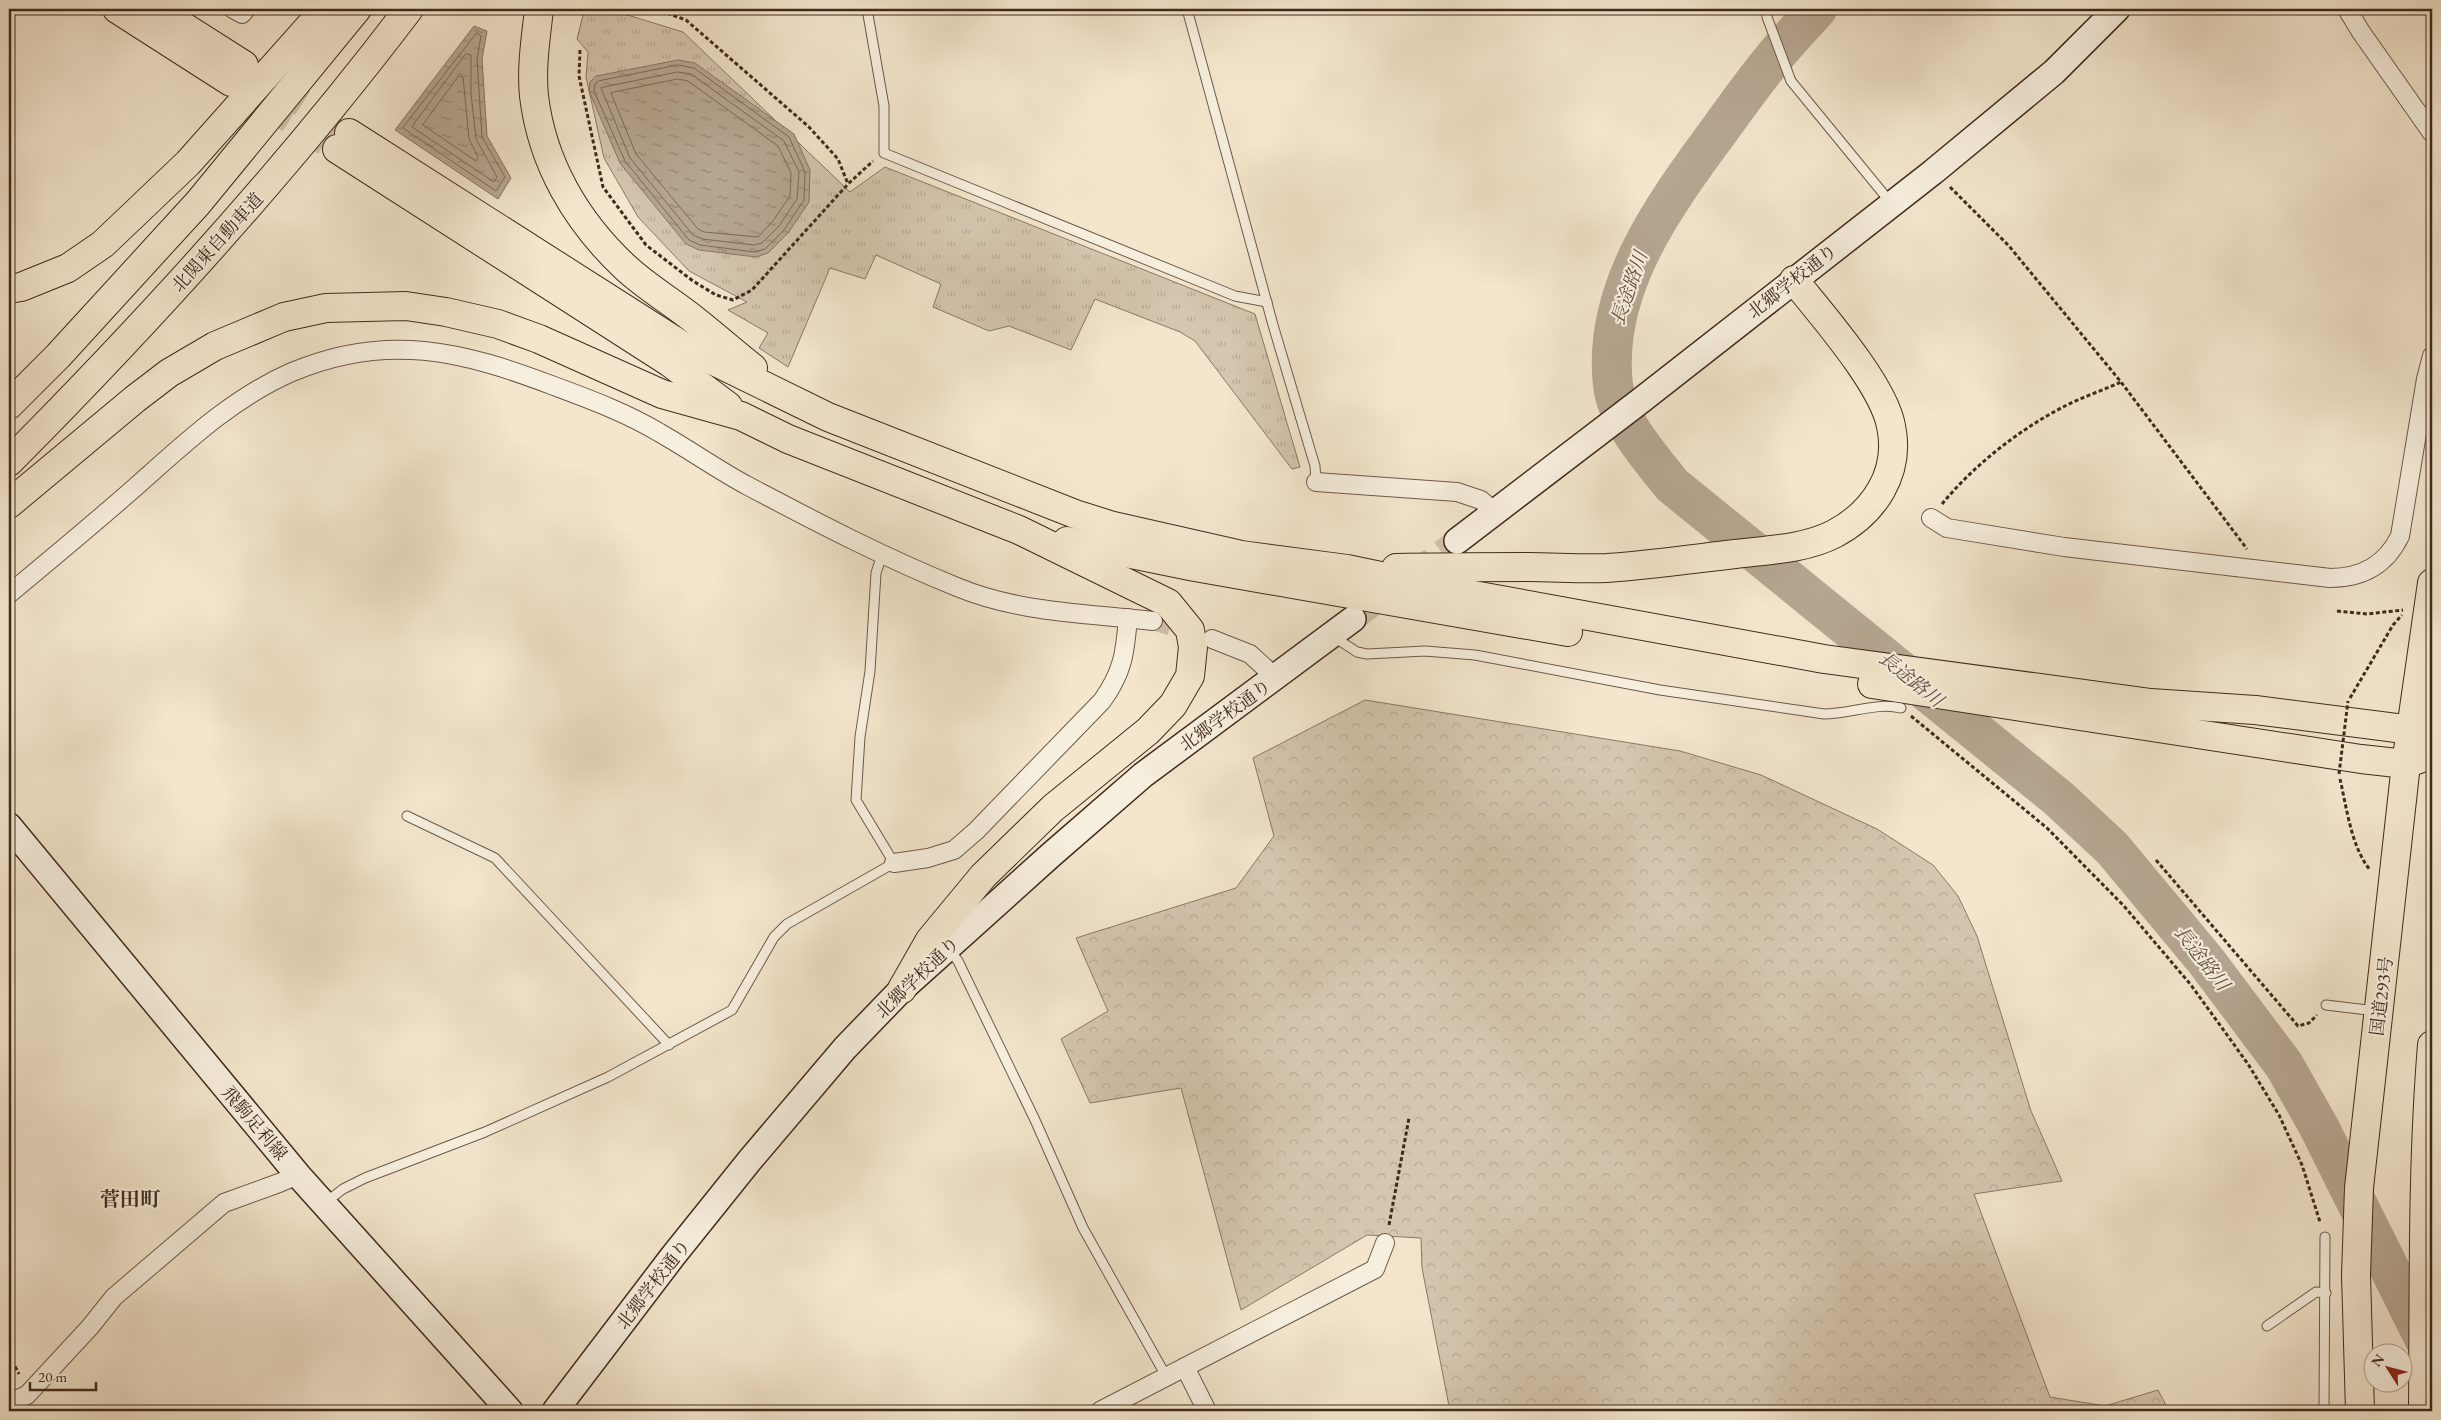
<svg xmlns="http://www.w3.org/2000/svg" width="2441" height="1420" viewBox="0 0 2441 1420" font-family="'EB Garamond','Noto Serif JP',serif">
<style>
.grass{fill:url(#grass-tufts);stroke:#8a7866}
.forest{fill:url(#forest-crowns);stroke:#8a7866}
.water{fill:url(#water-ripples);stroke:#877463}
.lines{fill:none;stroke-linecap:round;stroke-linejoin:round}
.shore{stroke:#7b6857;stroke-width:1}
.river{stroke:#b6a691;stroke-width:40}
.street-tunnel{stroke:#cfc0aa;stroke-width:18;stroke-dasharray:18 9;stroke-linecap:butt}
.secondary-tunnel{stroke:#cfc0aa;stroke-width:25;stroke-dasharray:25 12;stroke-linecap:butt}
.highway-tunnel{stroke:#cfc0aa;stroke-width:28;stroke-dasharray:28 14;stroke-linecap:butt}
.lane-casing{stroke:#6d5949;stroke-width:11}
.street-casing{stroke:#6d5949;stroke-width:20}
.secondary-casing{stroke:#402a1d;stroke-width:28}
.highway-casing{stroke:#402a1d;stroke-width:30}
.path{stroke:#402a1d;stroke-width:3;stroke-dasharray:4 2.5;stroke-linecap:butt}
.lane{stroke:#f7efde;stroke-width:9}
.street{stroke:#f7efde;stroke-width:18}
.secondary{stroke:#f7efde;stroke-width:25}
.highway{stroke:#f3e6cd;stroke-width:28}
.path-bridge{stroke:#402a1d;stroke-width:3;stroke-dasharray:4 2.5;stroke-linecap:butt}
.labels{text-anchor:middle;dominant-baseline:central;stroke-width:4.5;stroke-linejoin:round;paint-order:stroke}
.street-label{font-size:18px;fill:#402a1d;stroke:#f7efde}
.water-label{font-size:19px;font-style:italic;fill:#634f40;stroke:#f7efde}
.quarter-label{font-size:20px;font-weight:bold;fill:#402a1d;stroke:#f7efde}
</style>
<defs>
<pattern id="grass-tufts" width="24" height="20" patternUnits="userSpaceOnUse" patternTransform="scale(1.25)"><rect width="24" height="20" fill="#d5c6af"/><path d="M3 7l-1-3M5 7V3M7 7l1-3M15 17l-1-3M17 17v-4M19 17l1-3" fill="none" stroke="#b8aa96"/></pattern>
<pattern id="forest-crowns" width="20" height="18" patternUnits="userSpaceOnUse" patternTransform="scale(1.25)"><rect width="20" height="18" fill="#d5c6af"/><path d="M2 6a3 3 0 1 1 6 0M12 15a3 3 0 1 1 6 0" fill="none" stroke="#b8aa96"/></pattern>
<pattern id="water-ripples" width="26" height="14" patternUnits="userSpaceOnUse" patternTransform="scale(1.25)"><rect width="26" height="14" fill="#b6a691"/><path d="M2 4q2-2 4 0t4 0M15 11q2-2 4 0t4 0" fill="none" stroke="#958776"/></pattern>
</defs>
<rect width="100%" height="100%" fill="#f3e6cd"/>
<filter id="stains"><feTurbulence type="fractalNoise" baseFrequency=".004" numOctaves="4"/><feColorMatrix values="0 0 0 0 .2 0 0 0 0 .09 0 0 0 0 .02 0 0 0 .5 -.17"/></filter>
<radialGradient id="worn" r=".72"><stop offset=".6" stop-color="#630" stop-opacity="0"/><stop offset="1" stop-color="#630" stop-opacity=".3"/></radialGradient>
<path class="grass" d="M589,9H608L683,32L850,192L885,167L1255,314L1300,467L1292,469L1195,341L1180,332L1095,299L1071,350L1009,326L989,331L933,307L941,284L876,255L865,279L830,268L788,367L759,348L768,333L728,310L747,302L689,271L638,217L604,158L586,77L588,52L577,39L584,11Z"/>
<path class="forest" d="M1365,700L1680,751L1761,775L1877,829L1933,865L1958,896L1977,936L2031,1111L2062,1181L1974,1194L2050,1397L2105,1406L2158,1390L2169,1411H1450L1422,1268L1421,1238L1367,1235L1241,1310L1181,1088L1090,1103L1061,1039L1108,1011L1076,938L1236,888L1274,836L1253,758Z"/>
<g class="water">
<path d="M474,26L487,31L482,59L487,136L511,178L498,199L395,130Z"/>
<path d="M678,60L695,63L794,134L810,170L809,202L788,233L768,253L756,257L699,250L686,244L620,163L589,91L590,82L596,76Z"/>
</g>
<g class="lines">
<g class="shore">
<path d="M477,33L481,36L477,59L482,137L505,177L496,191L403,128Z"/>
<path d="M466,54L471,55V94L476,139L497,177L494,182L412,127Z"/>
<path d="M678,65L694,68L789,137L805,172L804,200L784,230L765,249L755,252L700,245L689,240L625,161L594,91L595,84L599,81Z"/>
<path d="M678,72L691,74L784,141L799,172L797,199L779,226L762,243L754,245L702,239L693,235L630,158L601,88Z"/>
<path d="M459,76L463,77L469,139L478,157L476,161L423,125Z"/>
<path d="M678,79L688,81L778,146L791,173L790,196L773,221L758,237L704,232L698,229L636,154L611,93Z"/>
</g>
<path class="river" d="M1817,9C1802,26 1786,42 1772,60C1752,84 1734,110 1715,136C1662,208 1602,291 1613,385C1617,421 1651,458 1672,485L2058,798L2112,848L2206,961L2284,1065L2319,1127L2432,1354"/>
<path class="street-tunnel" d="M1153,621L1191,633"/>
<path class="secondary-tunnel" d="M1353,619L1457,541"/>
<g class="highway-tunnel">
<path d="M244,65L349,133"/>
<path d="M231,82L337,149"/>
</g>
<g class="lane-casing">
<g id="lane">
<path d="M867,9L884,106V153L1235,296L1267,302"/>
<path d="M1187,9L1273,325L1315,466L1316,482"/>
<path d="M1767,9V17L1791,81L1891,203"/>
<path d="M1334,637L1357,652L1367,654L1425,651L1475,655L1660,690L1824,714C1850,714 1876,702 1901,708"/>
<path d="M407,816L495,858L669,1045"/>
<path d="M949,949L958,961L1035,1120L1083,1228L1166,1376"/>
<path d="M2326,1005L2376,1011"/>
<path d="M326,1202L343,1189L365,1178L485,1132L608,1077L732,1010L774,937L787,924L894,863L856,800L860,737L870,671L876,573L882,555"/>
<path d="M2267,1326L2316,1292L2326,1293"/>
<path d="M2324,1411L2325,1237"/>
</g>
</g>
<g class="street-casing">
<g id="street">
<path d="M233,9L242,14L246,9"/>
<path d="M2347,9L2361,32L2432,133"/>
<path d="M1316,482L1457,492L1481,500L1495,512"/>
<path d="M1931,518L1947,528L2064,547L2330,578C2362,578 2386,565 2400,536L2426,379L2432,356"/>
<path d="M9,594C50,560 92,525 132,490C182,446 230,399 292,372C387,332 462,351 554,386C589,399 627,413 660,433C690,450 718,470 748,486C816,522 885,558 957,587C1019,613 1087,613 1153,621"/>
<path d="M1212,639L1250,654L1276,678"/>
<path d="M894,863L928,858L954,850L976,831L1102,701C1123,672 1125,653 1128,618"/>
<path d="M1185,1367L1207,1411"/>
<path d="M9,1403L27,1395L90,1327L114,1297L224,1203L279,1183L298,1175"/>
<path d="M1100,1411L1375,1269L1385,1243"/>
</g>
</g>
<g class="secondary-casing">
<g id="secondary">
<path d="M1457,541L1639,402L1933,172L2054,72L2117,9"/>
<path d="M9,826L298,1175L510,1411"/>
<path d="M555,1411L673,1256L750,1160L845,1048L902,989L1052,854L1143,775L1353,619"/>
</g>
</g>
<g class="highway-casing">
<g id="highway">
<path d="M117,9L231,82"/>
<path d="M156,9L244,65"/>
<path d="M539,9C536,37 531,67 534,96C542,163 576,221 625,267C646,287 674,303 697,322C716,337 734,353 753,368"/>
<path d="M349,133L683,346L828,417L1075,514L1113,526L1241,555L1347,569L1457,592L1824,659L2151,703L2255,710L2412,730L2432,737"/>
<path d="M337,149L669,362L728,406"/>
<path d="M9,289L21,287L68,268L103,244L188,163L325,9"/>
<path d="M9,405L58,356L198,203L357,9"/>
<path d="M9,462C151,319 287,170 409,9"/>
<path d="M9,504L135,399L169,373L215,346L284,317L326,308L406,306L446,312L498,324L539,339L662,394L741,416L788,439L1019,530L1168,603L1190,630L1193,647L1190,676L1173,705L1148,731L1053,808L983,876L930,940L902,989"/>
<path d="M1067,541L1195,567L1568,632"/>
<path d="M1396,568C1440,567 1484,567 1528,567C1554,567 1581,569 1607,568C1650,565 1692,559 1735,554C1767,550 1805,549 1834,534C1874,513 1901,473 1891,426C1883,384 1822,315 1794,280"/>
<path d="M1872,684L2361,759L2406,764L2432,754"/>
<path d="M2360,1411L2356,1275L2359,1188L2406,764L2432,583"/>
<path d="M2423,1411C2424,1289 2422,1166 2432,1045"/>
</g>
</g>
<g class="path">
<path d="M655,9L686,20L809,127L838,159L848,184"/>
<path d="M580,50L579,76L603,187L646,245L693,281L716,295L733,300L752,290L848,184L873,161"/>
<path d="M1950,187L2009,246L2121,382L2247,549"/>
<path d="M1942,504C1974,465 2020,429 2065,406C2083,397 2103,390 2121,382"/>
<path d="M2337,611L2367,614L2403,610"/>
<path d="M2350,698L2393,625L2402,615"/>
<path d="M1911,716L2047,828L2124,906L2191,985L2248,1064L2279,1115L2302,1165L2320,1222"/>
<path d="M2340,779C2347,809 2351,846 2370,870"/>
<path d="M2156,860L2298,1026L2309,1023L2317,1015"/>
<path d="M1389,1225L1409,1118"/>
<path d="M9,1355L19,1374"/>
<path d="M42,1406L50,1411"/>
</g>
<use href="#lane" class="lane"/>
<use href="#street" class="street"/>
<use href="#secondary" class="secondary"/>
<use href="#highway" class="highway"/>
<path class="path-bridge" d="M2339,774L2348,701"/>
</g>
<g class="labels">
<g class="street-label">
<text transform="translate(217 242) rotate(-48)">北関東自動車道</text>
<text transform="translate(1792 281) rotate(-38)">北郷学校通り</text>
<text transform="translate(1225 715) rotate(-36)">北郷学校通り</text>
<text transform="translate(917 977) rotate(-44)">北郷学校通り</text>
<text transform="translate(2381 996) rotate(-83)">国道293号</text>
<text transform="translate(255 1123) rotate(50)">飛駒足利線</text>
<text transform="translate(653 1284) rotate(-52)">北郷学校通り</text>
</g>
<g class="water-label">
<text transform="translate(1629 288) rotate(-71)">長途路川</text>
<text transform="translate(1911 679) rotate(39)">長途路川</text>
<text transform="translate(2202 958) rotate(52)">長途路川</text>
</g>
<g class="quarter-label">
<text x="130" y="1199">菅田町</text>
</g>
</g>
<rect width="2441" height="1420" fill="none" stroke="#f3e6cd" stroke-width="30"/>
<rect x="10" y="10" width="2421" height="1400" fill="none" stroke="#402a1d" stroke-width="2.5"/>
<rect x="15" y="15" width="2411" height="1390" fill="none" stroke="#402a1d"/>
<g transform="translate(2388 1368) rotate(306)"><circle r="24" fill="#f7efde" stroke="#aea091"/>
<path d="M0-4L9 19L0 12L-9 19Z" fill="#8f2418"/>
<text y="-8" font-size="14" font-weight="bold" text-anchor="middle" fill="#402a1d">N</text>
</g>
<path d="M30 1382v8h66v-8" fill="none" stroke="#402a1d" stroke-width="2.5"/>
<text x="38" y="1382" font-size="15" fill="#402a1d" stroke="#f7efde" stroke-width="4" paint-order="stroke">20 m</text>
<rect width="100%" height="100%" filter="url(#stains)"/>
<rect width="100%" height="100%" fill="url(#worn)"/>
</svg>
